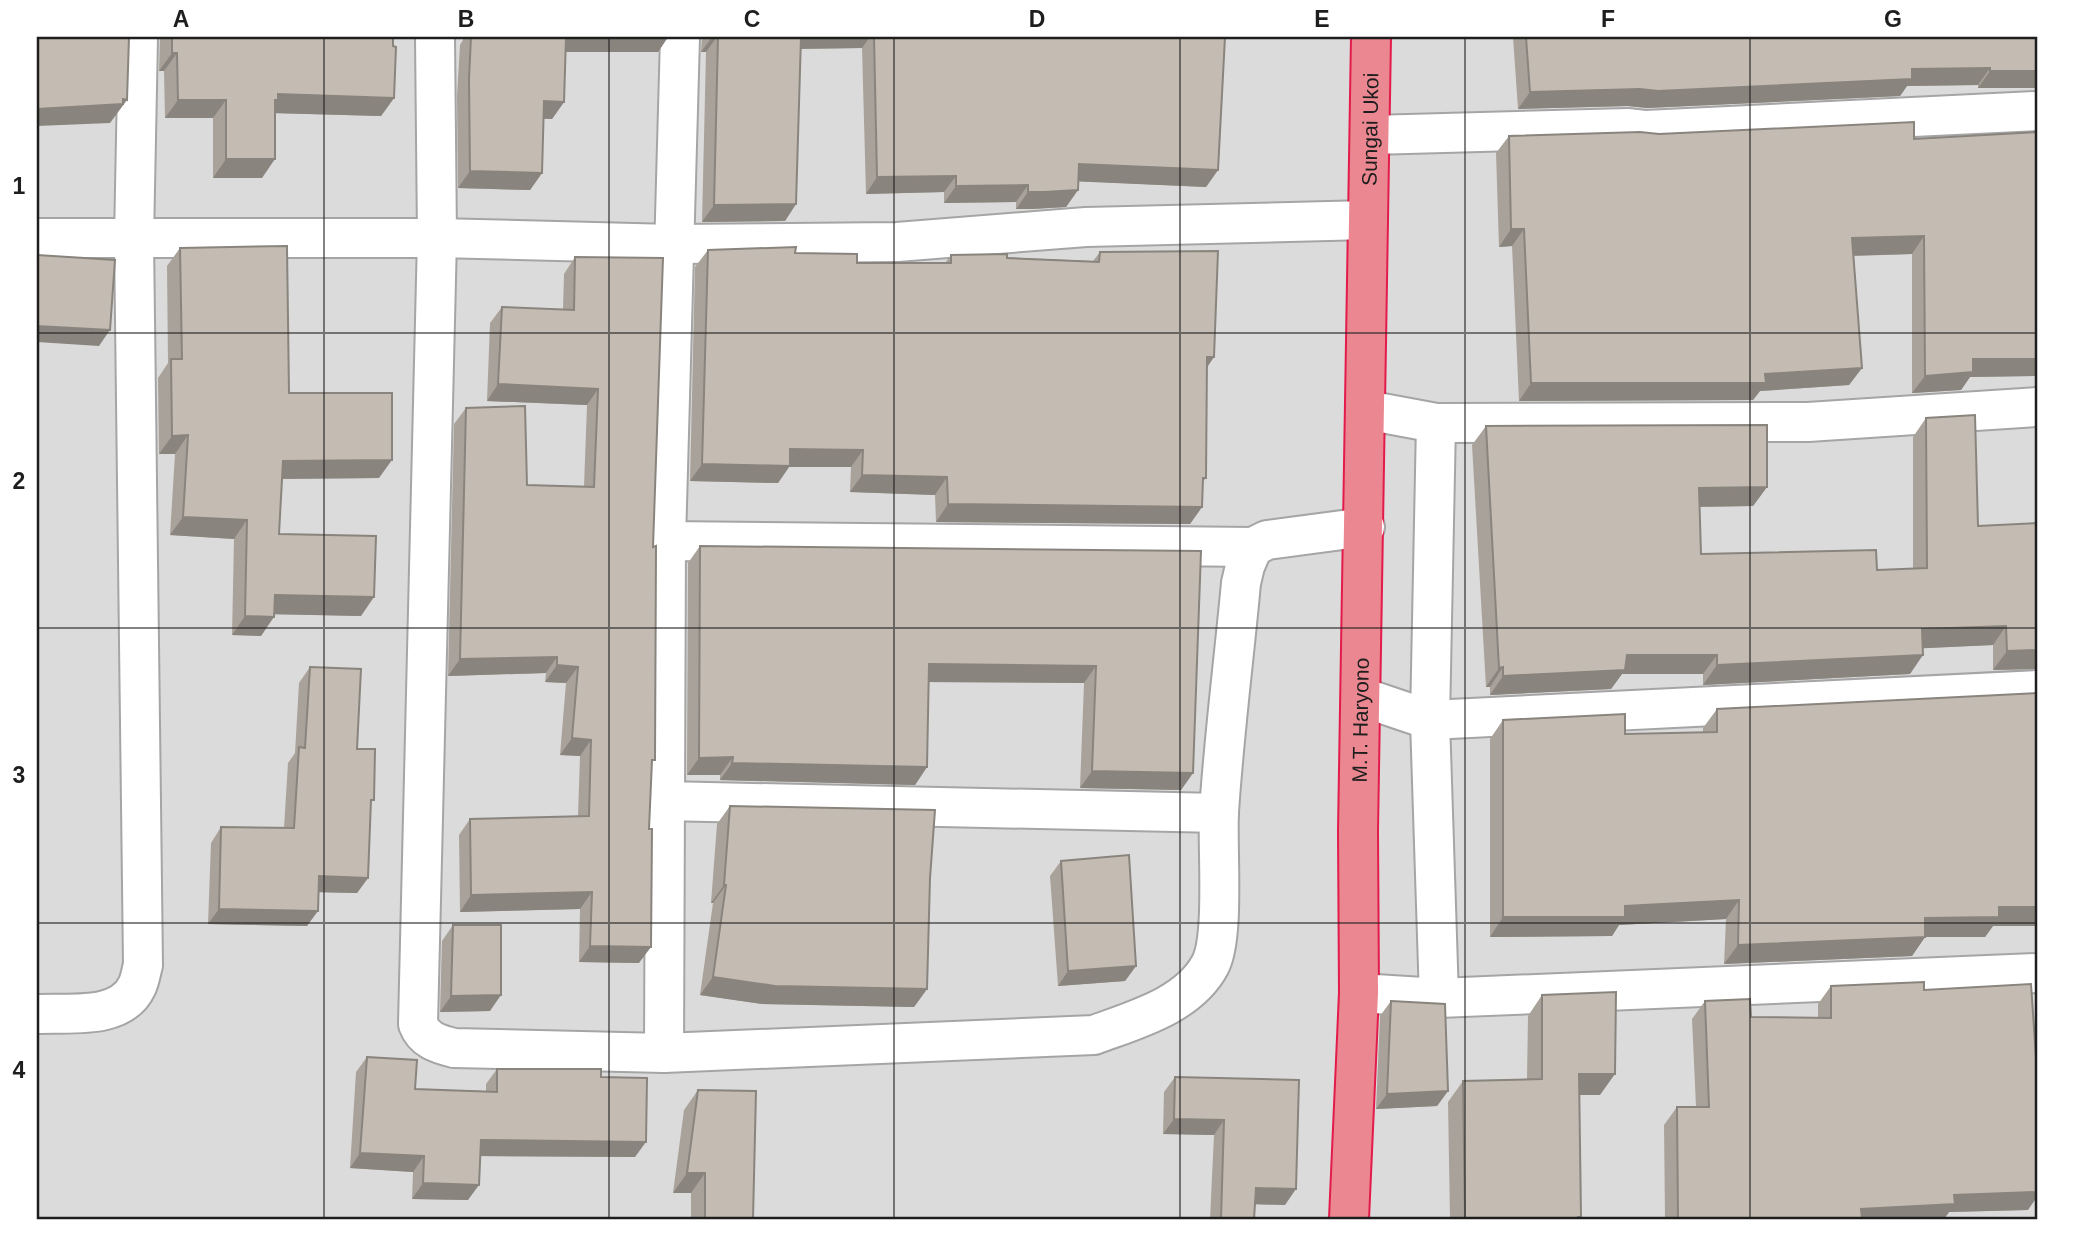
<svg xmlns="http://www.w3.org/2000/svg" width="2074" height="1256" viewBox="0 0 2074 1256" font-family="Helvetica,sans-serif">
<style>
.residential{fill:#dcdbdb}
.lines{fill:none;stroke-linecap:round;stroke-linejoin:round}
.minor-casing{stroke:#a5a5a5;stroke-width:42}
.highway-casing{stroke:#e31b4b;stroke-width:42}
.minor{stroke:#fff;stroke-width:38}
.highway{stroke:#eb8790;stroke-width:38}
.wall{fill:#a9a29a}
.shaded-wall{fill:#89847d}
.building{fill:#c4bcb3;stroke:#89847d;stroke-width:2}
.grid{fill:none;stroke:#1e1e1e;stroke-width:2;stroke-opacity:0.55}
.labels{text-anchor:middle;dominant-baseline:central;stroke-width:7;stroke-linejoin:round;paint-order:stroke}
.street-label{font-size:21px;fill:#1e1e1e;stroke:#fff}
.neatline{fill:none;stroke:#1e1e1e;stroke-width:2.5}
.grid-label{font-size:23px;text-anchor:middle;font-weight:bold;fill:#1e1e1e}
</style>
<rect width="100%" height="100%" fill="#f0ede4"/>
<rect class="residential" x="37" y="37" width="2000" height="1182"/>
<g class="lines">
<g class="minor-casing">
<g id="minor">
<path d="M435,37L437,238L418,1024C424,1040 438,1044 454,1048L664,1053L1094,1035C1134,1020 1188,1006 1210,965C1225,938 1217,847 1219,812C1224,735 1234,659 1241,583L1245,566L1253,547L1267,540L1365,527"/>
<path d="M680,37L666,541L1253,547"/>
<path d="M1371,135L1629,128L1646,130L2037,111"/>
<path d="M37,238H437L673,244L897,242L1086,227L1368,220"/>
<path d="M1366,410L1436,423L1808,422L2037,407"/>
<path d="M1436,423L1430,720L1439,998"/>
<path d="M1362,697L1430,720L2037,690"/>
<path d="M664,801L1219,813"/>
<path d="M1359,993L1439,998L2037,973"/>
<path d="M37,1014C68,1012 121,1021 137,986C140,980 141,972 143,965L134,239L138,37"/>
<path d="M664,1053L666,541"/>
</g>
</g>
<g class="highway-casing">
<g id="highway">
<path id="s1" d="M1349,1219L1359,993L1358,831L1371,37"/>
</g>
</g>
<use href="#minor" class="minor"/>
<use href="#highway" class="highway"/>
</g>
<g class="wall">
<path d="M160,37H393L394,98L381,116L275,113L262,178H213V118H165L164,71H159Z"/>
<path d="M463,37H668L658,52H566L564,102L552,119H543L542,173L530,190L458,188L457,96L460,45L463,40Z"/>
<path d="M702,37H1225L1218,170L1206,187L1078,181V190L1066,207L1032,209H1016V202L944,203V192L866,194L862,48L800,49L796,204L785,221L702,222L706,52H701Z"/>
<path d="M1513,37H2037V88H1978V85L1907,86L1900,96L1647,108L1628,106L1518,109Z"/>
<path d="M2037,132V376L1970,377L1961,390L1912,393V254L1854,256L1862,368L1849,385L1760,391L1753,400L1519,401L1512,246L1499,247L1496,153L1509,136L1659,134L1914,139Z"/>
<path d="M180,248L289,393L379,478L282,479L279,534L361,616L274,614L261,636L232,635L234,539L170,535L175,454H159L158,378L168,363L167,266Z"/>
<path d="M708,250L795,253L857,263H945L951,255L1093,261L1100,252L1207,367L1206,478L1203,482L1202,507L1190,524L936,522L935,495L850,492L851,467H789L778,483L690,481L695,267Z"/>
<path d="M575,257L653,547L651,764L639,963L579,962L580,909L460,912L459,835L470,819L578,816L580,756L560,755L566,683L545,682L546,673L448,676L454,424L466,408L527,485L584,486L587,405L487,401L490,323L502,307L563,309L564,274Z"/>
<path d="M1926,418L1978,526L2037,523V669L1993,670V645L1923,648L1910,674L1703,685V674H1622L1611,689L1490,695V687H1486L1472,445L1486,426L1767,487L1753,506L1699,507L1701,554L1877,570L1913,568V437Z"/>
<path d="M700,546L1201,551L1193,773L1181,790L1080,788L1084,683L928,682L927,767L915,785L720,780V775H687L688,563Z"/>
<path d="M310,667L357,749L371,803L368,878L357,893L319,892L307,926L208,924L211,843L221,827L284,828L288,763L295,753L299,683Z"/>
<path d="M2037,693V926H1993L1985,937H1925L1912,956L1724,964L1726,919L1619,925L1612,936L1490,937V739L1503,720L1625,734L1703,733V728L1717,709Z"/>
<path d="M730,806L930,878L927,989L914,1007L762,1004L700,995L713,903H711L717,824Z"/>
<path d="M1061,861L1136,966L1125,981L1058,986L1050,876Z"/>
<path d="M453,925L490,1011L440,1012L442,941Z"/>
<path d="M1831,986L1924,990L2028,1210L1949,1212L1944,1219H1665L1664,1125L1677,1107H1696L1692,1019L1705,1001L1751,1017L1818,1018V1004Z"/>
<path d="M1542,995L1600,1095H1580L1579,1219H1450L1448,1102L1463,1081L1527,1080L1528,1016Z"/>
<path d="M1391,1001L1448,1091L1437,1106L1376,1109L1380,1016Z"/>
<path d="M367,1057L415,1089L486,1091V1084L497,1069L601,1077L635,1157L480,1156L468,1200L412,1199L413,1172L350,1168L356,1072Z"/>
<path d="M1175,1077L1299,1080L1285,1205L1255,1204L1254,1219H1210L1214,1135L1163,1134L1164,1092Z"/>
<path d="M698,1090L753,1219H691V1193H673L684,1110Z"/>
</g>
<g class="shaded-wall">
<path d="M565,37H668L658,52H554Z"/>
<path d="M712,37H717L706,52H701Z"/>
<path d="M797,37H870L862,48L789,49Z"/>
<path d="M172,53H177L164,71H159Z"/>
<path d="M1990,68L1978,85L1907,86L1900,96L1647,108L1628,106L1518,109L1530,92L1912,69Z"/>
<path d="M1990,71H2037V88H1978Z"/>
<path d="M278,94L394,98L381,116L269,113Z"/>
<path d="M123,99L127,100L110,123L37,126V109Z"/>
<path d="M178,100H226L213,118H165Z"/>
<path d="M544,101L564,102L552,119L532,118Z"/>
<path d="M226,159H275L262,178H213Z"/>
<path d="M1079,164L1218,170L1206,187L1068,181Z"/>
<path d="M470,171L542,173L530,190L458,188Z"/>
<path d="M956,176L944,192L866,194L877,177Z"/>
<path d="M1028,185L1016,202L944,203L956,186Z"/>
<path d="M1078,190L1066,207L1032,209H1016L1028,192Z"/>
<path d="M796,204L785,221L702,222L714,205Z"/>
<path d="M1511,229H1524L1512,246L1499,247Z"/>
<path d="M1924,236L1912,254L1840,256L1852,238Z"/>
<path d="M37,326L110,330L99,346L37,342Z"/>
<path d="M1207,357H1214L1202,375Z"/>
<path d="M1973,359H2037V376L1970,377L1961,390L1912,393L1925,376Z"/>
<path d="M1862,368L1849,385L1760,391L1753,400L1519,401L1531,383L1765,374Z"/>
<path d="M498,384L598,389L587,405L487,401Z"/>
<path d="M188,435L175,454H159L172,436Z"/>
<path d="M790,449L863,450L851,467H789L778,483L690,481L702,464Z"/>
<path d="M392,460L379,478L270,479L283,461Z"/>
<path d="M862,475L947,477L935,495L850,492Z"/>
<path d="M1767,487L1753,506L1685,507L1699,488Z"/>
<path d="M948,504L1202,507L1190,524L936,522Z"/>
<path d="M183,517L247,520L234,539L170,535Z"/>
<path d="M275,595L374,597L361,616L262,614Z"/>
<path d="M245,616L274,617L261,636L232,635Z"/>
<path d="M2006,626L1993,645L1908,649L1922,629Z"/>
<path d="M2037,650V669L1993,670L2007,651Z"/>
<path d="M1627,655H1717L1703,674H1622L1611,689L1490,695L1503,676Z"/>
<path d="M1923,655L1910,674L1703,685L1717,665Z"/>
<path d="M557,657L546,673L448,676L460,659Z"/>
<path d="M929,664L1096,666L1084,683L916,682Z"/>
<path d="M557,665L578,667L566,683L545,682Z"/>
<path d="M1503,667L1490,687H1486L1499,668Z"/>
<path d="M572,738L591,740L580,756L560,755Z"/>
<path d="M733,757L720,775H687L699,758Z"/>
<path d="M732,763L927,767L915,785L720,780Z"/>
<path d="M1092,771L1193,773L1181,790L1080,788Z"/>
<path d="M319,876L368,878L357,893L308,892Z"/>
<path d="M724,885H726L713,903H711Z"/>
<path d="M592,892L580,909L460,912L471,895Z"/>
<path d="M1739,900L1726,919L1619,925L1612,936L1490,937L1503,917L1625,906Z"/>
<path d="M1999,907H2037V926H1993L1985,937H1925L1912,956L1724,964L1738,945Z"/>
<path d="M219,909L318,911L307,926L208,924Z"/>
<path d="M590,946L651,947L639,963L579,962Z"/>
<path d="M1136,966L1125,981L1058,986L1068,971Z"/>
<path d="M713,977L927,989L914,1007L762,1004L700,995Z"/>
<path d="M501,995L490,1011L440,1012L451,996Z"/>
<path d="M1579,1074H1615L1600,1095H1564Z"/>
<path d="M1448,1091L1437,1106L1376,1109L1387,1094Z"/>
<path d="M1174,1119L1224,1120L1214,1135L1163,1134Z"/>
<path d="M481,1140L646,1142L635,1157L470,1156Z"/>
<path d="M360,1153L424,1156L413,1172L350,1168Z"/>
<path d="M687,1173H705L691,1193H673Z"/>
<path d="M423,1183L479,1185L468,1200L412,1199Z"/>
<path d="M1256,1188L1296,1189L1285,1205L1246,1204Z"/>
<path d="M2037,1192V1197L2028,1210L1949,1212L1944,1219H1854L1861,1209L1954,1195Z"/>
</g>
<g class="building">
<path d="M37,37H129L127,100L123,99V104L37,109Z"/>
<path d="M172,37H393V46L396,47L394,98L278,94V100H275V159H226V100H178L177,53H172Z"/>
<path d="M471,37H566L564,102L544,101L542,173L470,171L469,79Z"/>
<path d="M718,37H801L796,204L714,205Z"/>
<path d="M874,37H1225L1218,170L1079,164L1078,190L1044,192H1028V185L956,186V176L877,177Z"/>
<path d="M1526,37H2037V71H1990V68L1912,69V79L1658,91L1640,89L1530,92Z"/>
<path d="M1914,122V139L2037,132V359H1973V372L1925,376L1924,236L1852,238L1862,368L1765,374L1766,383H1531L1524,229H1511L1509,136L1640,132L1659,134Z"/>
<path d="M287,246L289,393H392V460L283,461L279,534L376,536L374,597L275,595L274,617L245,616L247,520L183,517L188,435L172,436L171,359H182L180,248Z"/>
<path d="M796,247L795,253L857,254V263H951V255L1007,254V258L1099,262L1100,252L1218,251L1214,357H1207L1206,478H1203L1202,507L948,504L947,477L862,475L863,450L790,449V466L702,464L708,250Z"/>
<path d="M37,255L115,260L110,330L37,326Z"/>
<path d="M575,257L663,258L653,547L656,546L655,760H652L649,829H652L651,947L590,946L592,892L471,895L470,819L589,816L591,740L572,738L578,667L557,665V657L460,659L466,408L525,406L527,485L594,487L598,389L498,384L502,307L574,310Z"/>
<path d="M1975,415L1978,526L2037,523V650L2007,651L2006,626L1922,629L1923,655L1717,665V655H1627L1625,670L1503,676V667L1499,668L1486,426L1767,425V487L1699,488L1701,554L1876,550L1877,570L1927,568L1926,418Z"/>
<path d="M700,546L1201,551L1193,773L1092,771L1096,666L929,664L927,767L732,763L733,757L699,758Z"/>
<path d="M310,667L361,669L357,749H375L374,800H371L368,878L319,876L318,911L219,909L221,827L294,828L299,747L305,748Z"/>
<path d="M2037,693V907H1999V917L1925,918V937L1738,945L1739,900L1625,906V917H1503V720L1625,714V734L1717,732V709Z"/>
<path d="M730,806L935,810L930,878L927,989L775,986L713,977L726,885H724Z"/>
<path d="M1129,855L1136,966L1068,971L1061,861Z"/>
<path d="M453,925H501V995L451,996Z"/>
<path d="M1924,982V990L2031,984L2037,1072V1192L1954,1195L1955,1204L1861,1209L1862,1219H1678L1677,1107H1709L1705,1001L1750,999L1751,1017L1831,1018V986Z"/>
<path d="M1616,992L1615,1074H1579L1581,1217H1578V1219H1465L1463,1081L1542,1079V995Z"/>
<path d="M1391,1001L1445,1004L1448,1091L1387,1094Z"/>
<path d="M367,1057L417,1060L415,1089L497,1092V1069H601V1077L647,1078L646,1142L481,1140L479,1185L423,1183L424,1156L360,1153Z"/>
<path d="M1175,1077L1299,1080L1296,1189L1256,1188L1254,1219H1221L1224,1120L1174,1119Z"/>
<path d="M698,1090L756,1091L753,1219H705V1173H687Z"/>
</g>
<path class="grid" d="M324,37V1219M609,37V1219M894,37V1219M1180,37V1219M1465,37V1219M1750,37V1219M37,333H2037M37,628H2037M37,923H2037"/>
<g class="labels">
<g class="street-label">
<text stroke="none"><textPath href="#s1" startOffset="1090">Sungai Ukoi</textPath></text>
<text stroke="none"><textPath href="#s1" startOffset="499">M.T. Haryono</textPath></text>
</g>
</g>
<rect width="2074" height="1256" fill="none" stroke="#ffffff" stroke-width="77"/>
<rect x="38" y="38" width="1998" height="1180" class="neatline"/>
<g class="grid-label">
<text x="181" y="27">A</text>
<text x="466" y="27">B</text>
<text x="752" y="27">C</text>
<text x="1037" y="27">D</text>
<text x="1322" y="27">E</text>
<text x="1608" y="27">F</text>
<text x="1893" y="27">G</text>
<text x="19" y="194">1</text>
<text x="19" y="489">2</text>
<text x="19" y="783">3</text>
<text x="19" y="1078">4</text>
</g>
</svg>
